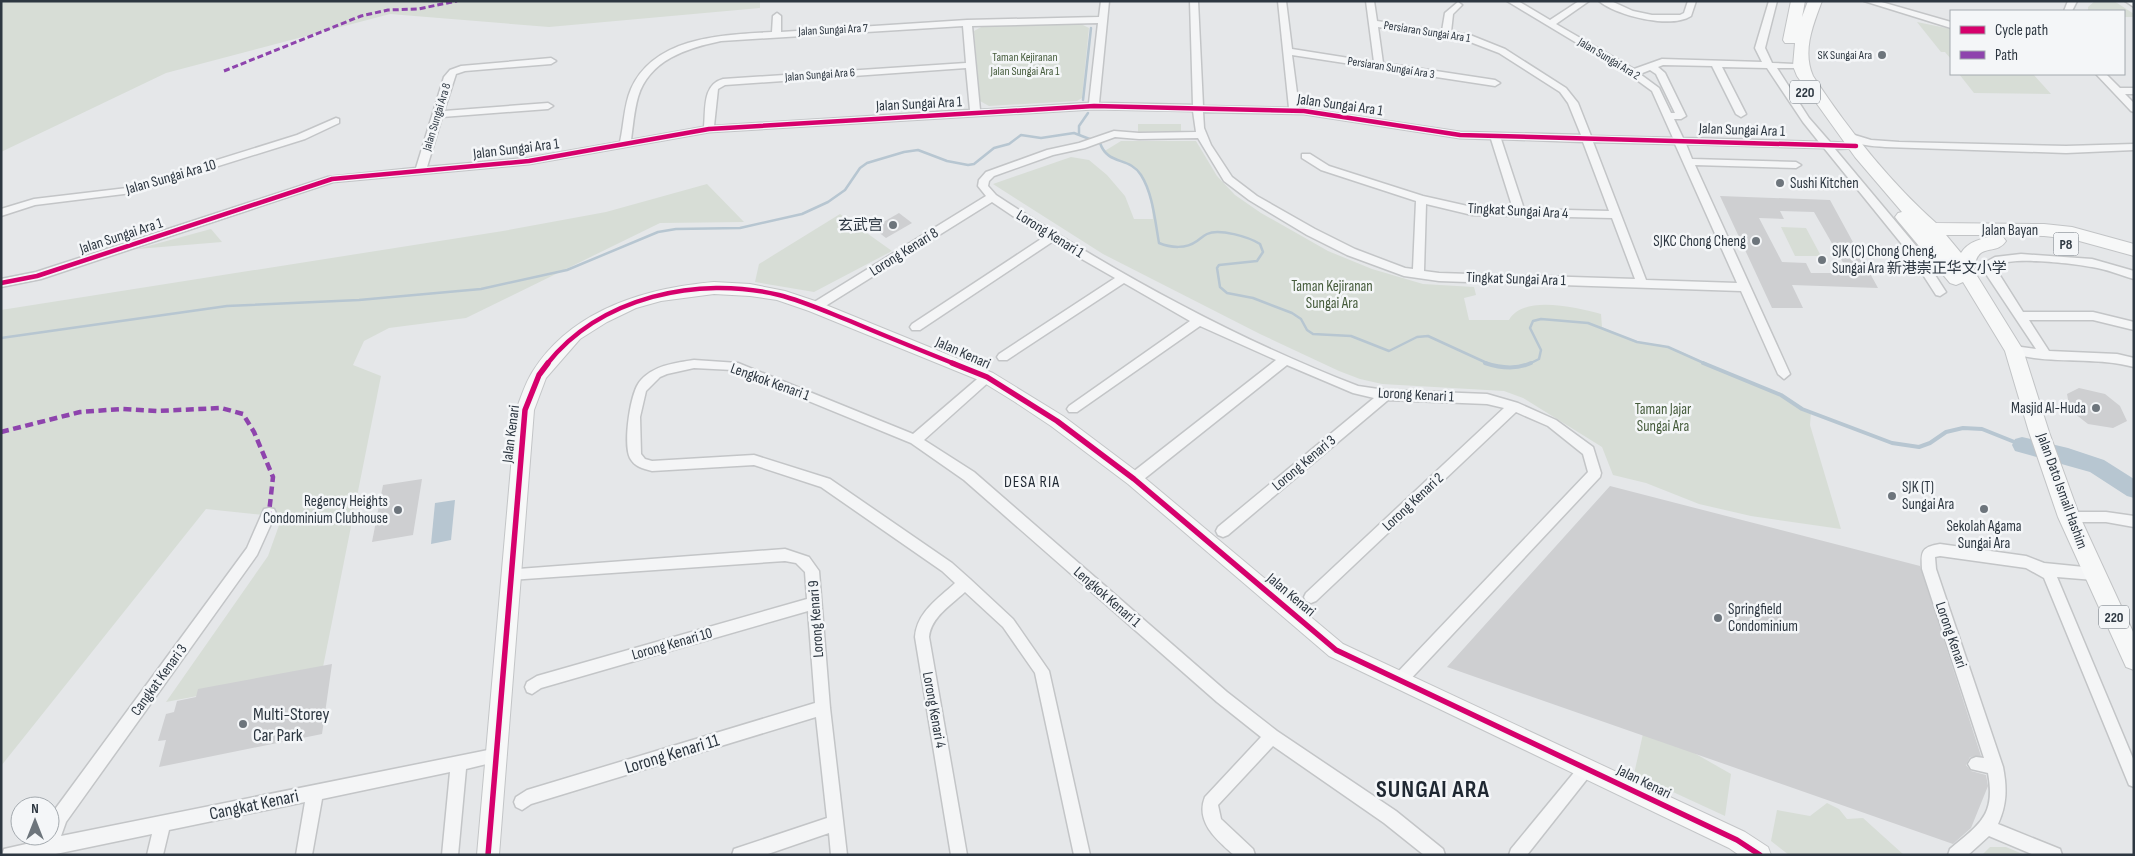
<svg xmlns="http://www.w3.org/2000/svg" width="2135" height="856" viewBox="0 0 2135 856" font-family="'Sofia Sans Condensed','Noto Sans SC',sans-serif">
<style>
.green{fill:#d7ddd6}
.water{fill:#b7c6d1}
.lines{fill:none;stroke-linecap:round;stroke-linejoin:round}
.stream-far1{stroke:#b7c6d1;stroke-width:2.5}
.stream{stroke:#b7c6d1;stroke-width:4}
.river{fill:#b7c6d1;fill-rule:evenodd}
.building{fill:#cecfd1;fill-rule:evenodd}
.street-casing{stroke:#c3c5c7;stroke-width:3}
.secondary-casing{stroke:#c3c5c7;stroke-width:2}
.primary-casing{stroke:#c2c4c6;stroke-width:2}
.street{fill:#f4f5f6;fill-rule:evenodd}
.secondary{fill:#f7f8f8;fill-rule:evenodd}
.primary{fill:#f7f8f8;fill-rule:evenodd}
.quiet-far1{stroke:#8e44ad;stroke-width:3;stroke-dasharray:6 3;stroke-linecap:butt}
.quiet{stroke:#8e44ad;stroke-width:4.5;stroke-dasharray:8 4.5;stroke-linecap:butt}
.cycleway-far1-casing{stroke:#f4f6f8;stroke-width:7}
.cycleway-casing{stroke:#f4f6f8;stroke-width:9}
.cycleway-far1{stroke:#d6006c;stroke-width:4.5}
.cycleway{stroke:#d6006c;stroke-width:5.5}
.poi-dot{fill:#6d757c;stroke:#f4f6f8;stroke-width:2}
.labels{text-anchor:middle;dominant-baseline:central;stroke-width:5;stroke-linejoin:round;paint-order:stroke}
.far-street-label{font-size:12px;fill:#2d3741;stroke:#f4f6f8}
.far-poi-label{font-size:12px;fill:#2d3741;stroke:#f4f6f8;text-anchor:end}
.far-park-label{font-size:12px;fill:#465c3c;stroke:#f4f6f8}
.shield{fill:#f4f6f8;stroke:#697078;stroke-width:1}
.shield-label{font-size:14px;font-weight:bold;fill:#2d3741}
.street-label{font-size:15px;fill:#2d3741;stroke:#f4f6f8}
.poi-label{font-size:15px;fill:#2d3741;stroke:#f4f6f8;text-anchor:start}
.park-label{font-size:15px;fill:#465c3c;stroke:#f4f6f8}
.neighbourhood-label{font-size:16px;letter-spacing:1px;fill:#1f2832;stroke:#f4f6f8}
.near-poi-label{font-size:18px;fill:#2d3741;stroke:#f4f6f8;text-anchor:start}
.near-street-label{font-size:18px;fill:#2d3741;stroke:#f4f6f8}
.near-district-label{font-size:24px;font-weight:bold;letter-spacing:1px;fill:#1f2832;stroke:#f4f6f8}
</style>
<rect width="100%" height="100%" fill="#e5e7e9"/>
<g class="green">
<path d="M1,1H760V8L549,27L390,14L166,73L1,152Z"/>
<path d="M2095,1H2114L2134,14V17H2124V11H2088V7Z"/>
<path d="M1917,22L1951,29V59L1945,52H1941Z"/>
<path d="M1081,24L1089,28L1082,98L1077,101L989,106L980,101L974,31L983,26Z"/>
<path d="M1959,74H2033L2051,94L1974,93Z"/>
<path d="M1138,124H1181V131L1138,132Z"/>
<path d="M1121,141H1196L1217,176L1235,195L1261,213L1328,251L1372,269L1423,284L1474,287L1476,295L1464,298L1469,320H1509C1524,294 1577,308 1601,314L1602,327L1637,342L1662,345L1682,352L1736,378L1781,395L1811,412L1810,425L1841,529L1751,516L1699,504L1646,483L1613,475L1602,447L1523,398L1504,391L1382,384L1360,379L1339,371L1260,334L1103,254L993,184L1071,157L1089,160L1107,175L1125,196L1134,219H1153C1152,202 1145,170 1128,164C1119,160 1111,159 1103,152Z"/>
<path d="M707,184L744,222L660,223L466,318L389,328L364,341L353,365L381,376L322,672L166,702L268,556L282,517L206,509L1,766V310L503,231L606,212Z"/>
<path d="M840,214L892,251L814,292L755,282L759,264Z"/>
<path d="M1781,227L1806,228L1821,256H1795Z"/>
<path d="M211,229L222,242L137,249Z"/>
<path d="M1645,725L1731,774L1725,816L1634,774Z"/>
<path d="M1827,803L1839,809L1847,819L1863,818L1904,855H1789L1771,841L1777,810L1810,816Z"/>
<path d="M1990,847H2006L2025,855H1982Z"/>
</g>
<path class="water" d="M455,500L451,540L431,544L435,503Z"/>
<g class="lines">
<g class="stream-far1">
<path d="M1083,100L1091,28"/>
<path d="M1079,134V126L1088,113"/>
<path d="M1,338L227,306L359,300L481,289L567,270L658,232L676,229L740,228L802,214L828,202L845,190L860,168L867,163L904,152L918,150L947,161L968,165L974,164L994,148L1009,144L1021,135L1041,138L1074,133L1100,143C1108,166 1129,156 1141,175C1153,194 1155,221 1159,243C1171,248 1186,249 1197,241C1200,239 1203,236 1207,234C1219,228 1249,237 1260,244L1263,252L1257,261L1219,265L1217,268L1220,287L1227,293L1253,298L1292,313L1301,319L1307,330L1313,334L1351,336L1389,351L1417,337L1428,336L1489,364"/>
<path d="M1529,364L1539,359L1541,350L1530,328L1533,321L1541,319L1588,323L1637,342L1668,347L1706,364"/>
</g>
<g class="stream">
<path d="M1485,363C1500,368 1516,370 1531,363"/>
<path d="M1703,363L1781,395L1802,409L1892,443L1919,447L1930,443L1946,432L1963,428L1982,429L2022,445"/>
</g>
<path class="river" d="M2022,437L2068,448L2104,460L2134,479V498L2127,496L2090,472L2015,451L2012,445L2015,439Z"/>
</g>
<g class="building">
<path d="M1720,196L1830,200L1878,288L1792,285L1803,308H1772ZM1780,211L1814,212L1849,273H1811L1806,263L1782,262L1759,218L1784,219Z"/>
<path d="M899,213L912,223L886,238L873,228Z"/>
<path d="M2079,388L2105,394L2120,406L2127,421L2113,428L2088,424L2070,410L2067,394Z"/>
<path d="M422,479L413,535L372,542L383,485Z"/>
<path d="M1610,486L1920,566L1981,756L1970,757L1966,765L1971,771L1986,775L1988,786L1971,828L1953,844L1447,667Z"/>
<path d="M332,664L322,734L159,767L166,740L158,741L166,714L174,712L177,701L196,697L198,689Z"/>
</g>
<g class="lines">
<g class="street-casing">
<g id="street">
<path d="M1101,1H1109L1099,103L1193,105L1190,1H1198L1203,106L1289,108L1278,1H1286L1292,49L1374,62L1366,1H1374L1377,21L1442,31L1445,13L1458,2L1462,5L1453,14L1451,32L1470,35L1505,49L1566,88L1578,103L1591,136L1673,138L1652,91L1630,75L1507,1H1518L1550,20L1579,1H1589L1556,24L1634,69L1662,59L1762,62L1755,48L1769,1H1777L1765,48L1772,63L1794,64V68H1777L1809,118L1830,142L1860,144V148L1835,149L1917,247L1946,292L1940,296L1936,295L1909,253L1824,148L1686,144L1692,159L1796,162L1801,165L1796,168L1695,165L1790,374L1784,379L1778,374L1741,291L1439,281L1404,276L1347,255L1307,235L1249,200L1224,181L1198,138L1139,139L1115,137L1085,148L1053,155L994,176L989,181L988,186L996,195C1110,270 1231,337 1358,386L1385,390L1487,394L1518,403L1556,420L1593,447L1601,473L1600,477L1405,685L1400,687L1395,685L1393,680L1395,675L1588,472L1583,454L1548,426L1516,412L1316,601L1311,603L1306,601L1304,597L1306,593L1504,408L1487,404L1388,400L1228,535L1223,537L1218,535L1216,531L1218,527L1374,398L1353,393L1287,365L1139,483L1134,484L1129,483L1128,479L1129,475L1276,360L1200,326L1077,412H1069L1067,409L1069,406L1190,321L1124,283L1007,360H999L997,357L999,354L1115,278L1052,242L920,330H912L910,327L912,324L1044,237L992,202L819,310H811L809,307L811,304L986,196L978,186L979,180L986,172L1047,150L1079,143L1114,131L1139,133L1196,132L1193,111L1094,109L709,132L529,164L333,182L41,279L1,287V279L36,272L328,177L416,168L444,77L450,70L461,66L551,58L556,61L551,64L465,71L456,74L444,111L548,103L553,106L548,109L442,117L427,167L529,158L620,142C624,124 624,105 631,89C655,36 723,35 772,32L773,16L777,13L781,16V32L967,20L1099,17ZM1098,23L1089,103L980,110L972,26ZM963,26L966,63L723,79C702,85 706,109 704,127L631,140C633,126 634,111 638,97C649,60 687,48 721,41ZM1378,27L1465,40L1499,53L1560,92L1568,103L1581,135L1460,132L1299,108L1292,55L1495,86L1500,83L1495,80L1383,63ZM1663,65L1712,66L1736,114L1741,117L1746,114L1722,67L1767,68L1803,122L1819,142L1683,138L1674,119H1681L1686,116L1665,73L1658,67ZM966,68L970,110L714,126L718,89L725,85ZM1650,70L1656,74L1675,113H1671L1659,88L1640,74ZM1203,112L1304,114L1460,138L1491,139L1513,209L1472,207L1423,196L1329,166L1310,154H1302V158L1321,170L1416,201L1413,269L1405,268L1355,249L1315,229L1257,196L1232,177L1211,145L1204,128ZM1501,139L1583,142L1609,211L1524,209ZM1593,142L1675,144L1737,283L1646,280ZM1426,204L1472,215L1612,218L1635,279L1439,273L1424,271Z"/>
<path d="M1599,1H1611L1633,11L1652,15H1680L1684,13L1688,1H1696L1691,16C1671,29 1617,16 1599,1Z"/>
<path d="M1864,1H1878L1951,22V28Z"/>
<path d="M2068,1H2077L2072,11H2064Z"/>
<path d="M2125,1H2134V7Z"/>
<path d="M2096,74H2106L2120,88H2134V94H2125L2134,103V112L2131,111Z"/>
<path d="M336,118L339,119V123L305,139L132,193L35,205L1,216V209L34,199L127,188L297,135Z"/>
<path d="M1848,133L1871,140L1899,142L2066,146L2134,144V150L2066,153L1885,147C1872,146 1853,145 1843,136Z"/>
<path d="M2021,254L2092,259L2134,271V279C2120,275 2106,269 2092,267C2071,263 2011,256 1994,266L2023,312H2093L2134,322V330L2093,320H2029L2049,351L2117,354L2134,358V367C2094,356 2050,365 2010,353L2008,350L2010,347L2014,346L2036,349L1986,274L1982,264L1995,257Z"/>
<path d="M694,360L738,363L913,434L983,374H991L993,377L991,380L924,440L974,472L1227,692L1277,731L1396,811L1443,849L1445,855H1424L1384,823L1273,746L1218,805L1221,819L1253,849L1255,855H1234C1217,840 1195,822 1205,797L1261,737L1217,702L964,480L911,443L733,370L694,368L667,374L660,377L646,391L640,417L641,454L645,459L652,461L754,455L830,479L952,563L970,579L1013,619L1049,671L1090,855H1074L1035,673L1003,627L965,592C951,605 931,617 929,637L967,855H951L915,637C917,612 938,599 955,583L942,571L821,487L754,465L652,471C642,468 635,467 630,458C623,444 630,391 641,380C655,365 675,363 694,360Z"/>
<path d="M269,508L274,509L276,513L257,555L66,822L61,836L498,748L503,750L506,755L503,760L466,769L458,855H442L450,772L322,799L312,855H296L305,802L169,830L163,855H147L152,834L51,855H2L4,849L44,840L45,836H50V821L53,812L247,548L264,509Z"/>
<path d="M2069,512H2106L2134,516V527L2106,522H2069L2064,521L2062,517L2064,513Z"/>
<path d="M1940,544L2026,556L2044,563L2094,568L2099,570L2101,574L2099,578L2094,580L2057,577L2134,761V787L2129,785L2044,578L2026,568L1940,556L1935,557L1936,569L2003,767C2007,788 2007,804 1998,824L2060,849L2062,855H2034L1989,836L1968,855H1948L1950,849C1979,824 1996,816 1988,773L1971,769L1968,764L1971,759L1976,757L1984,758L1922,569C1921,552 1921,547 1940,544Z"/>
<path d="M785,549L809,557L819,571L830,708L847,855H831L829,833L765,855H732L734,849L827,818L816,717L531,804L522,810L516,807L514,802L516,797L527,790L815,703L808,611L541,688L532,694L527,692L525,687L527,682L537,676L807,599L805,572L796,563L785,561L510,580L505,578L503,574L505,570Z"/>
<path d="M1586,762L1591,764L1594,769L1591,774L1527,855H1509L1511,849L1581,764Z"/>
</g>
</g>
<g class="secondary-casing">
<path id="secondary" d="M714,282L750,284L785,291L821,303L993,373L1063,416L1140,474L1343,644L1745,832L1768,847L1771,855H1739L1729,848L1329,656L1128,484L1051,426L1015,402L981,381L809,311L777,300L750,296L714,294L661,301L636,308L607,322L580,339L546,378L534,410L499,855H477L516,410C521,398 525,383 533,371C572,310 645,288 714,282Z"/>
</g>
<g class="primary-casing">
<path id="primary" d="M1791,1H1805L1802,17L1808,1H1822C1813,25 1802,51 1813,76C1848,129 1889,181 1936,223L2044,224L2072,227L2134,244V256L2072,239L2044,236L1998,235L2003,237L2006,241C1996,257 1976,240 1974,271L2023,350L2049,432L2080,517L2134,634V670L2126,667L2058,517L2029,432L2005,351L1963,282L1956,285L1950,283L1898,221L1895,217L1898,213L1902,212L1855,157L1797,76L1793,66L1795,43H1785L1783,40ZM1946,235H1996C1982,239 1968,241 1961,253Z"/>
</g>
<use href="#street" class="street"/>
<use href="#secondary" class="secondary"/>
<use href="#primary" class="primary"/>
<path class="quiet-far1" d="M224,71L361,16L388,10L418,9L457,1"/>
<path class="quiet" d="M1,432L80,412L122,409L157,411L221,408L243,414L254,432L273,477L269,513"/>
<g class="cycleway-far1-casing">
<g id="cycleway-far1">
<path d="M1,283L37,276L332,179L529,161L709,129L1094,106L1304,111L1460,135L1856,146"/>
<path d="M547,364C600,297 698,275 779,295C803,301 827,312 850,321C885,336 920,350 955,364"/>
</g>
</g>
<g class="cycleway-casing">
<g id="cycleway">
<path d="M952,363L987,377L1057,421L1134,479L1336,650L1737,840L1760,855"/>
<path d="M488,855L525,410L539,375L548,363"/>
</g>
</g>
<use href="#cycleway-far1" class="cycleway-far1"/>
<use href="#cycleway" class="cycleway"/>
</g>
<g class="poi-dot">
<circle cx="1882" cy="55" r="5"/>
<circle cx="1780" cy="183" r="5"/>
<circle cx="893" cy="225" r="5"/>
<circle cx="1756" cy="241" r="5"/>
<circle cx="1822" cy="260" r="5"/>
<circle cx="2096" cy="408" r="5"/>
<circle cx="1892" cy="496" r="5"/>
<circle cx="1984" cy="509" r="5"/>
<circle cx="398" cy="510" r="5"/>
<circle cx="1718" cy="618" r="5"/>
<circle cx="243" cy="724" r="5"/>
</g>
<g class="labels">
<g class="far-street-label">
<text transform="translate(833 30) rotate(-3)">Jalan Sungai Ara 7</text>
<text transform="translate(1427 32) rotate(9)">Persiaran Sungai Ara 1</text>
<text transform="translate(1609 59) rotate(31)">Jalan Sungai Ara 2</text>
<text transform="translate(1391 68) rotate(9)">Persiaran Sungai Ara 3</text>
<text transform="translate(820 75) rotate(-4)">Jalan Sungai Ara 6</text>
<text transform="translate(437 117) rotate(-73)">Jalan Sungai Ara 8</text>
</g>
<g class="far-poi-label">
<text x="1872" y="55">SK Sungai Ara</text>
</g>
<g class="far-park-label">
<text x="1025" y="57">Taman Kejiranan<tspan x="1025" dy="14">Jalan Sungai Ara 1</tspan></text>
</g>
<g class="shield">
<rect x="1790" y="80.5" width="30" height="23" rx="4"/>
<rect x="2053.5" y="232.5" width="25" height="23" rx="4"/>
<rect x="2099" y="605.5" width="30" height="23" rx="4"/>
</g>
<g class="shield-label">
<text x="1805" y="92">220</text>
<text x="2066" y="244">P8</text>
<text x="2114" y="617">220</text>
</g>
<g class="street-label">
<text transform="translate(919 104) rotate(-3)">Jalan Sungai Ara 1</text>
<text transform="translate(1340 105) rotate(8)">Jalan Sungai Ara 1</text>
<text transform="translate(1742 130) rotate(2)">Jalan Sungai Ara 1</text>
<text transform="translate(516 149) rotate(-7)">Jalan Sungai Ara 1</text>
<text transform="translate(171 177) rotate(-16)">Jalan Sungai Ara 10</text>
<text transform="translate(1518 211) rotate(3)">Tingkat Sungai Ara 4</text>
<text x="2010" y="230">Jalan Bayan</text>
<text transform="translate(1050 234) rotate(32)">Lorong Kenari 1</text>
<text transform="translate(121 236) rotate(-18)">Jalan Sungai Ara 1</text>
<text transform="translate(904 252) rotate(-32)">Lorong Kenari 8</text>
<text transform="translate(1516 279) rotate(2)">Tingkat Sungai Ara 1</text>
<text transform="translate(963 353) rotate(24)">Jalan Kenari</text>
<text transform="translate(770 382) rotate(20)">Lengkok Kenari 1</text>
<text transform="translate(1416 395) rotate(3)">Lorong Kenari 1</text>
<text transform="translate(511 434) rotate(-83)">Jalan Kenari</text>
<text transform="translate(1304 463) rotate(-40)">Lorong Kenari 3</text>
<text transform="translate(2062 491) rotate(70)">Jalan Dato Ismail Hashim</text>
<text transform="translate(1413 502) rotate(-43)">Lorong Kenari 2</text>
<text transform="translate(1291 595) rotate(40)">Jalan Kenari</text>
<text transform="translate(1107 597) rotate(41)">Lengkok Kenari 1</text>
<text transform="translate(816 619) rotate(-94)">Lorong Kenari 9</text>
<text transform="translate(1951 635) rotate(71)">Lorong Kenari</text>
<text transform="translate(672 644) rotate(-16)">Lorong Kenari 10</text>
<text transform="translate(159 680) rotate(-54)">Cangkat Kenari 3</text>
<text transform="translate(934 710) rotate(80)">Lorong Kenari 4</text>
<text transform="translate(1644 782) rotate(26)">Jalan Kenari</text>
</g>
<g class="poi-label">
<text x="1790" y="183">Sushi Kitchen</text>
<text x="883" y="225" text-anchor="end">玄武宫</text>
<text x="1746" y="241" text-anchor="end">SJKC Chong Cheng</text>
<text x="1832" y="251">SJK (C) Chong Cheng,<tspan x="1832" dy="17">Sungai Ara 新港崇正华文小学</tspan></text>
<text x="2086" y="408" text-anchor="end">Masjid Al-Huda</text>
<text x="1902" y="487">SJK (T)<tspan x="1902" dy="17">Sungai Ara</tspan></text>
<text x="388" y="501" text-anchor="end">Regency Heights<tspan x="388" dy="17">Condominium Clubhouse</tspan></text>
<text x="1984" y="526" text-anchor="middle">Sekolah Agama<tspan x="1984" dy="17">Sungai Ara</tspan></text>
<text x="1728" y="609">Springfield<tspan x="1728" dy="17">Condominium</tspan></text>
</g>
<g class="park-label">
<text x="1332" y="286">Taman Kejiranan<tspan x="1332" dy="17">Sungai Ara</tspan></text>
<text x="1663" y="409">Taman Jajar<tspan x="1663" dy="17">Sungai Ara</tspan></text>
</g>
<g class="neighbourhood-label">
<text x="1032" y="482">DESA RIA</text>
</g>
<g class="near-poi-label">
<text x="253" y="714">Multi-Storey<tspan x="253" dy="21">Car Park</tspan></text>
</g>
<g class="near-street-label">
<text transform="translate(672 754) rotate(-17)">Lorong Kenari 11</text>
<text transform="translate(254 805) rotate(-12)">Cangkat Kenari</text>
</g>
<g class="near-district-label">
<text x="1433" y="789">SUNGAI ARA</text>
</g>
</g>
<rect width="2135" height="856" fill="none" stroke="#2d3741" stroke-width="5"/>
<rect x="1950" y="10" width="175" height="65" fill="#f4f6f8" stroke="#a4aaaf"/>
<rect x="1960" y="26" width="25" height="8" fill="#d6006c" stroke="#a4aaaf"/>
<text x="1995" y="35" font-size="15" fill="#2d3741">Cycle path</text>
<rect x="1960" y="51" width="25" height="8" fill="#8e44ad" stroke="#a4aaaf"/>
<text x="1995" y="60" font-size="15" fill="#2d3741">Path</text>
<g transform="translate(35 821)"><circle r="24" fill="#f4f6f8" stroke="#a4aaaf"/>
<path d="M0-4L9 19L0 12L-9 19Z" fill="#6d757c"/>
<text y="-8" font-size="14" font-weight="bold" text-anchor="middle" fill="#2d3741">N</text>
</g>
</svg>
